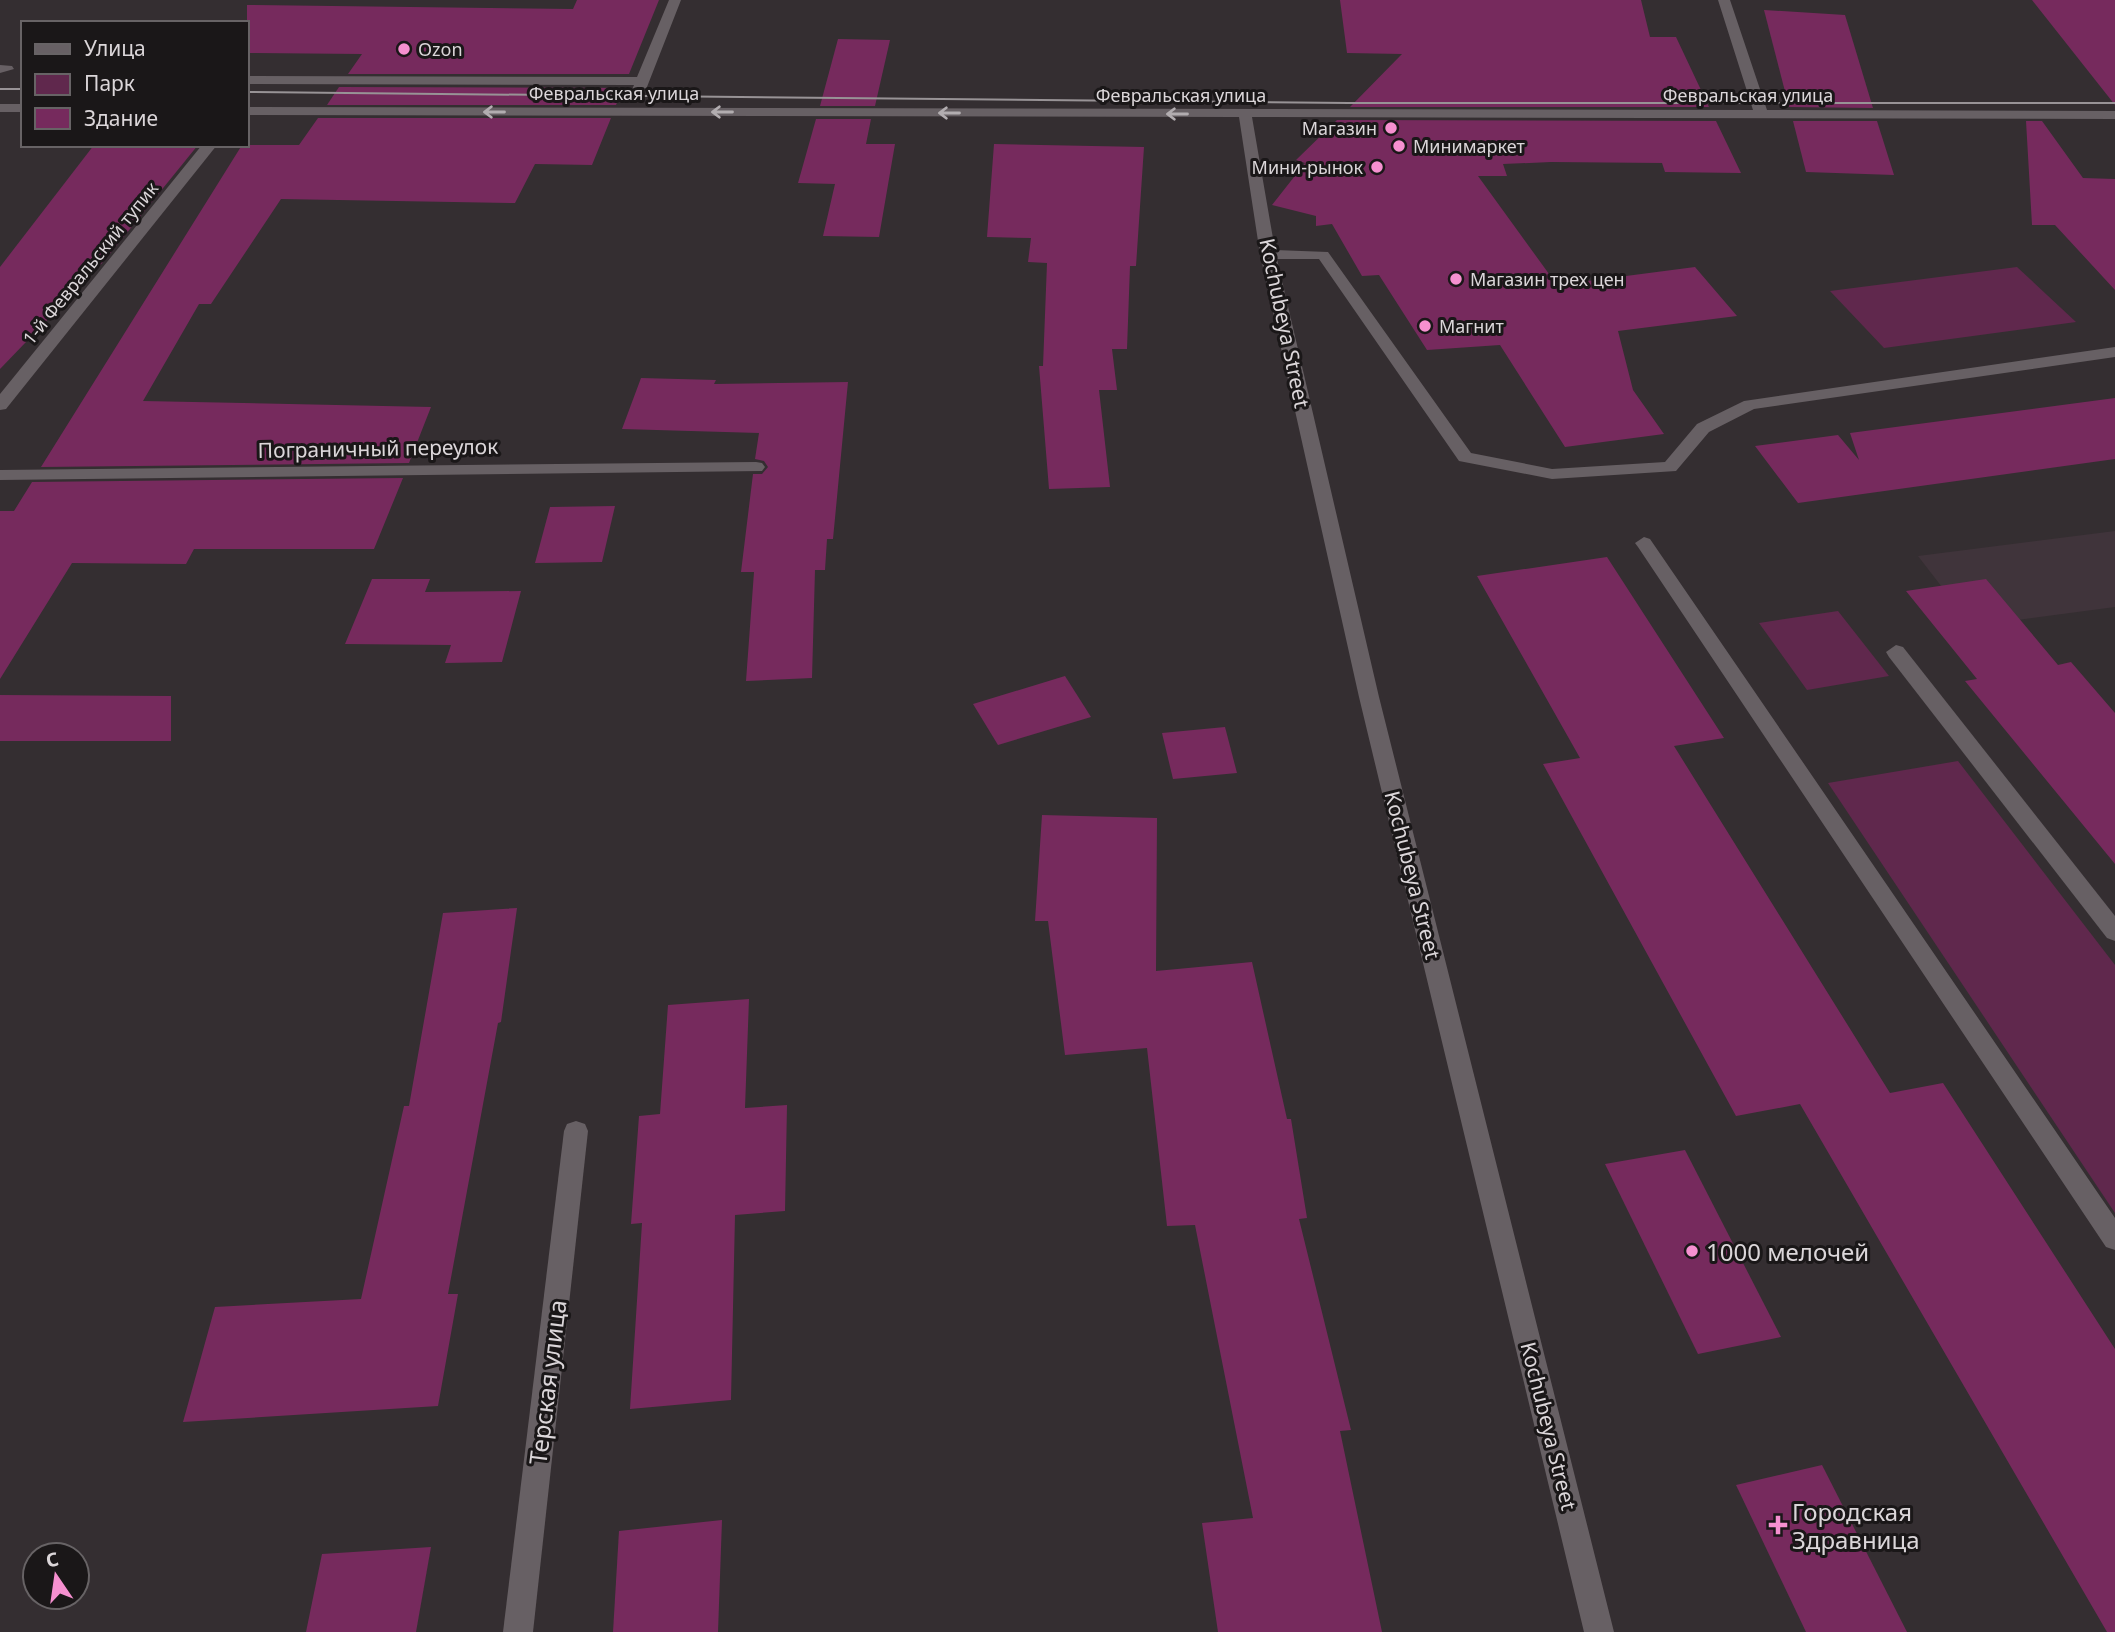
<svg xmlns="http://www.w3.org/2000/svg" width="2115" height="1632" viewBox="0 0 2115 1632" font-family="'Noto Sans',sans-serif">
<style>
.built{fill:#40343b}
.green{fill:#60284d}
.building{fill:#762a5d}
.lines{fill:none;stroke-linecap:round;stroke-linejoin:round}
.minor{fill:#676064;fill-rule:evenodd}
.tram{stroke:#989396;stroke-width:2}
.oneway{stroke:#b2adb0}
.poi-dot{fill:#f690d0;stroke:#1a1718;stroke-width:2.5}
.labels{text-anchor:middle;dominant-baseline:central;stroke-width:6;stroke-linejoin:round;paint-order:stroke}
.far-poi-label{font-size:18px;fill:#dbd6d9;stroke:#1a1718;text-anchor:start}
.far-street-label{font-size:18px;fill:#dbd6d9;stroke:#1a1718}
.street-label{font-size:21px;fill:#dbd6d9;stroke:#1a1718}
.near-poi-label{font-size:24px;fill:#dbd6d9;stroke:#1a1718;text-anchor:start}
.near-street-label{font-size:24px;fill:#dbd6d9;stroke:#1a1718}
</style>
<rect width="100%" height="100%" fill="#342e31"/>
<path class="built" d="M2115,531V607L1972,626L1918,556Z"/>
<g class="green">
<path d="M2017,267L2076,322L1884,348L1830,291Z"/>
<path d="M1838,611L1889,676L1807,690L1759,623Z"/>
<path d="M1958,761L2115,965V1213L1828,783Z"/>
</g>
<g class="building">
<path d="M577,0H659L629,74H348L362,54L247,53V5L573,9Z"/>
<path d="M1340,0H1641L1650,37H1676L1709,107H1350L1402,54L1347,53Z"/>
<path d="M2032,0H2115V105Z"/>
<path d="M1764,10L1845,15L1873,108L1789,107Z"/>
<path d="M838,39L890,40L875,106H820Z"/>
<path d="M339,87L623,88L616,105H327Z"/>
<path d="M318,118H611L592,165L535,164L515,203L281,199L211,304H199L143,401L431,407L409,463L41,467L242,145H299Z"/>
<path d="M816,119H871L866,144H895L879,237L823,236L835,184L798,183Z"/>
<path d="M1337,120L1716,121L1741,173L1665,172L1662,163L1551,162L1503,164L1507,176H1478L1557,285L1695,267L1737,316L1618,331L1633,390L1664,434L1565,447L1500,345L1427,350L1379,275L1362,276L1332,224L1316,226V216L1272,205L1305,163L1296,160Z"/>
<path d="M1793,121H1877L1894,175L1806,172Z"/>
<path d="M2026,121H2042L2083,178L2115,179V290L2055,225H2032Z"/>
<path d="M994,144L1144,147L1136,266H1130L1127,349H1112L1117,390H1099L1110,487L1049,489L1039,366H1043L1047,263L1028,262L1031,238L987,237Z"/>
<path d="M94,145H198L104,261L0,369V267Z"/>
<path d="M641,378L716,380L714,384L848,382L833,539H827L825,570H815L812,678L746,681L754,572H741L753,474H762L768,467L764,461L755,459L759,433L622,429Z"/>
<path d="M2115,398V459L1798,503L1755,446L1838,435L1859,460L1850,433Z"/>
<path d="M403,478L374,549H194L186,564L72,563L0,679V511H14L32,482Z"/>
<path d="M615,506L602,562L535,563L550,507Z"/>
<path d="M1607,557L1724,738L1674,746L1890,1093L1943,1083L2115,1349V1632H2107L1800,1104L1736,1116L1543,764L1580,758L1477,576Z"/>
<path d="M372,579H430L425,592L521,591L502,662L445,663L451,645L345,644Z"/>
<path d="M1986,579L2058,665L2071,662L2115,713V864L1965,681L1977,679L1906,591Z"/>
<path d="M1065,676L1091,717L998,745L973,704Z"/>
<path d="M0,695L171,696V741H0Z"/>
<path d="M1225,727L1237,773L1173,779L1162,733Z"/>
<path d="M1042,815L1157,818L1156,971L1252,962L1287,1119H1291L1307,1218L1299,1219L1351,1430L1340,1431L1382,1632H1218L1202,1523L1253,1518L1195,1225L1167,1226L1147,1048L1065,1055L1048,921H1035Z"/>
<path d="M517,908L501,1022L498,1023L448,1294H458L438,1406L183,1422L215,1307L361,1299L404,1106H409L443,913Z"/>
<path d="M749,999L745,1108L787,1105L785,1211L735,1215L731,1400L630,1409L642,1223L631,1224L639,1116L660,1114L668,1005Z"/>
<path d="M1685,1150L1781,1337L1698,1354L1605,1164Z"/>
<path d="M1822,1465L1907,1632H1806L1736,1485Z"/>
<path d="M722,1520L718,1632H613L619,1531Z"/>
<path d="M431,1547L416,1632H306L322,1554Z"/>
</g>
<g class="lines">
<g class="minor">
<path d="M669,0H681L645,92L638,96L631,92L634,85L247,84V76L637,77Z"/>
<path d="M1718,0H1730L1767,110L2115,111V119L1252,117L1275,250L1328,252L1471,453L1552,469L1665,462L1697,424L1744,401L2115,347V357L1754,409L1709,432L1676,471L1552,479L1459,461L1319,259H1277L1379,697L1614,1632H1584L1359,697L1260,254L1239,117L247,115V107L1753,110Z"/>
<path d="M0,65L12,66L14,69L0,73Z"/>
<rect x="0" y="104" width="23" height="8"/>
<path d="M202,145H217L6,409L0,410V394Z"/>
<path d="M756,462L762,463L765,467L762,471L0,480V470Z"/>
<path d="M1644,537L1650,539L2115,1218V1250L2106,1247L1638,547L1635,543Z"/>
<path d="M1896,645L1903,647L2115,916V941L2107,938L1889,657L1886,652Z"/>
<path d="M576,1121L585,1124L588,1131L533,1632H503L564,1131L567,1124Z"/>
</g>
<g class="tram">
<path d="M0,89H23"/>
<path d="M247,92L1349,103H2115"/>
</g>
</g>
<defs><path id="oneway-shaft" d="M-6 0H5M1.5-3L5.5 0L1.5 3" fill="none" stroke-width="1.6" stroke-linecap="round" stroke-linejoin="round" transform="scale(1.75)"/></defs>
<g class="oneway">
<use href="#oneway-shaft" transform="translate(494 112) rotate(-180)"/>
<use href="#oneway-shaft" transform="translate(722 112) rotate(-180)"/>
<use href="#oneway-shaft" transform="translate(949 113) rotate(-180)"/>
<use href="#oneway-shaft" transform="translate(1177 114) rotate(-180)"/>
</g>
<g class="poi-dot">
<circle cx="404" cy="49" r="7"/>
<circle cx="1391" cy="128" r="7"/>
<circle cx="1399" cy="146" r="7"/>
<circle cx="1377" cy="167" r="7"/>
<circle cx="1456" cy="279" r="7"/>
<circle cx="1425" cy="326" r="7"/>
<circle cx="1692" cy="1251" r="7"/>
<path d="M1774.5 1514.5h7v7h7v7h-7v7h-7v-7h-7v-7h7z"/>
</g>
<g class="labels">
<g class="far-poi-label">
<text x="418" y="49">Ozon</text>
<text x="1377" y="128" text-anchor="end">Магазин</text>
<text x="1413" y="146">Минимаркет</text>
<text x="1363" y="167" text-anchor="end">Мини-рынок</text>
<text x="1470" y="279">Магазин трех цен</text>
<text x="1439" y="326">Магнит</text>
</g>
<g class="far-street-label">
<text x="614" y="93">Февральская улица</text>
<text x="1181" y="95">Февральская улица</text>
<text x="1748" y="95">Февральская улица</text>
<text transform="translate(90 263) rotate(-51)">1-й Февральский тупик</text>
</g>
<g class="street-label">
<text transform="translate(1285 323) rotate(78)">Kochubeya Street</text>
<text transform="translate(378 448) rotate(-1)">Пограничный переулок</text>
<text transform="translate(1413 875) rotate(76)">Kochubeya Street</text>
<text transform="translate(1549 1426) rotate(76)">Kochubeya Street</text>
</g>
<g class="near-poi-label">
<text x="1706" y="1251">1000 мелочей</text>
<text x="1792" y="1511">Городская<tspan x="1792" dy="28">Здравница</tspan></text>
</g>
<g class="near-street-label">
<text transform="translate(547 1382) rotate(-83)">Терская улица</text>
</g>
</g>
<rect x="21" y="21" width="228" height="126" fill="#1a1718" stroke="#676365" stroke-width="2"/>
<rect x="35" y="44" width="35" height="10" fill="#676064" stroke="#676365" stroke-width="2"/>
<text x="84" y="56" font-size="21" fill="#dbd6d9">Улица</text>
<rect x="35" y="74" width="35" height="21" fill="#60284d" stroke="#676365" stroke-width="2"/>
<text x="84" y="91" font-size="21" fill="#dbd6d9">Парк</text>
<rect x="35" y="108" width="35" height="21" fill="#762a5d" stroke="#676365" stroke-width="2"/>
<text x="84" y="126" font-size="21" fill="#dbd6d9">Здание</text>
<g transform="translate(56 1576) rotate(347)"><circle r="33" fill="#1a1718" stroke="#676365" stroke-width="2"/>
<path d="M0-5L12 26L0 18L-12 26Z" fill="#f690d0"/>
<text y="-10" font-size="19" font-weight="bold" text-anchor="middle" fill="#dbd6d9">С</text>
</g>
</svg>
